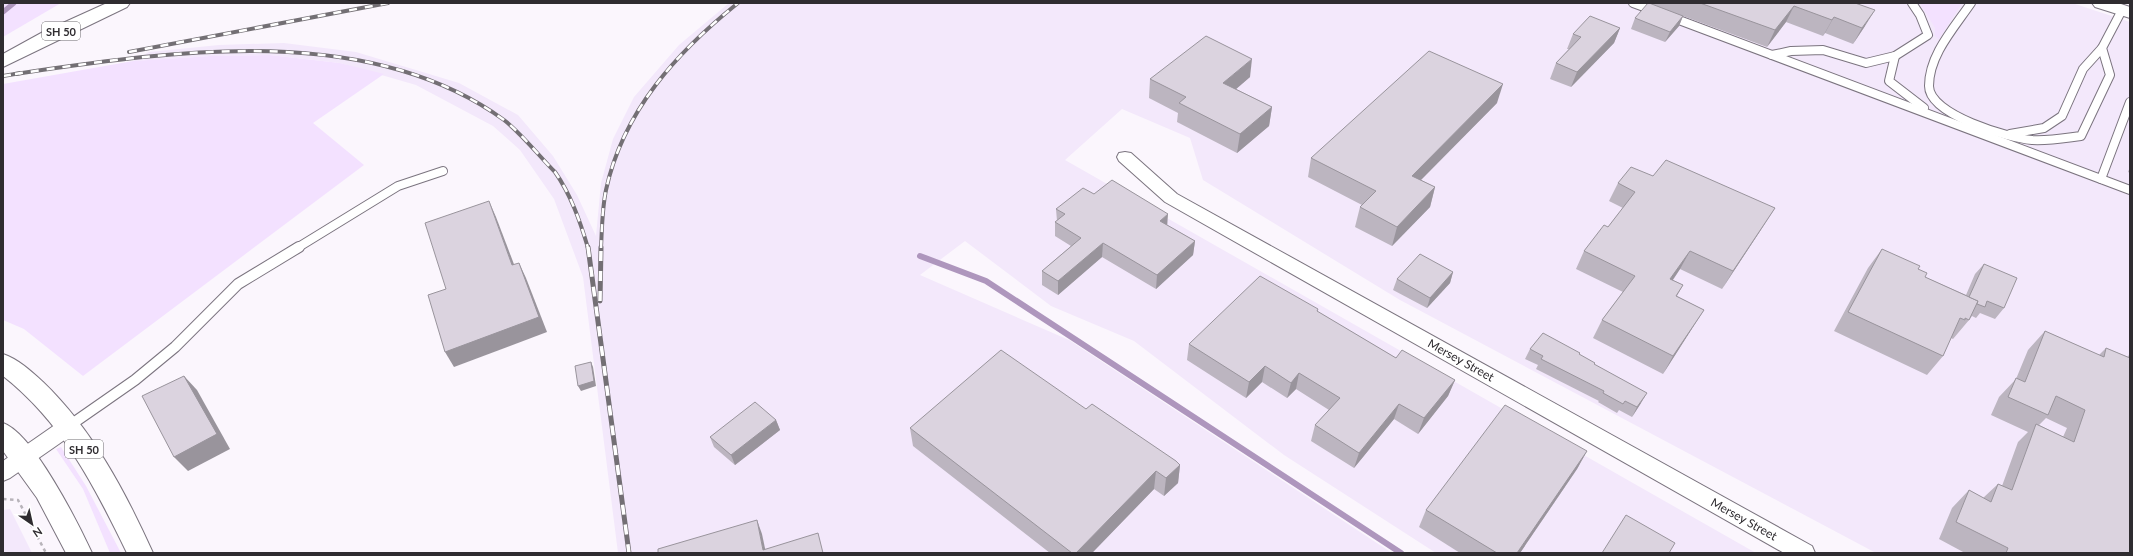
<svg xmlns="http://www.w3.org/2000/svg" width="2133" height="556" viewBox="0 0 2133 556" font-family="Lato,sans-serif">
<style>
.built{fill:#f3e8fb}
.green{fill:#f3e1ff}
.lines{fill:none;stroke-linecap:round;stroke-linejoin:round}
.stream-far1{stroke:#ae96bd;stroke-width:5}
.stream{stroke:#ae96bd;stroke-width:6}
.lane-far1-casing{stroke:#7b747f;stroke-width:10}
.lane-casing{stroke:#7b747f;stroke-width:12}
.street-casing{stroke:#7b747f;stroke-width:2}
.secondary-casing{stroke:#7b747f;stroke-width:2}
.primary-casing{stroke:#7b747f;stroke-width:2}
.highway-casing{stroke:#7b747f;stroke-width:2}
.path{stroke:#b8b4ba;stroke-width:2.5;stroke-dasharray:3.5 3.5;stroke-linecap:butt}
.lane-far1{stroke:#fff;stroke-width:8}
.lane{stroke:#fff;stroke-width:10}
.street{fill:#fff;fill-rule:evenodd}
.secondary{fill:#fff;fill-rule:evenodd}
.primary{fill:#fff;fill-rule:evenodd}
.highway{fill:#fff;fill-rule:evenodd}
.rail-far1-casing{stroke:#736f74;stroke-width:4}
.rail-casing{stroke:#736f74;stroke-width:5}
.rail-far1{stroke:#fff;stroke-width:2.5;stroke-dasharray:8;stroke-linecap:butt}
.rail{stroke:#fff;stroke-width:3.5;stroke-dasharray:10;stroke-linecap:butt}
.wall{fill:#bcb5c0;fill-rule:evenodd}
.shaded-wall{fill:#99949c}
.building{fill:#dbd3df;stroke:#99949c}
.labels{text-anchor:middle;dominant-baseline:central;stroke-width:3;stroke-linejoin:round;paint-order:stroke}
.shield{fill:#fff;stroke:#6d6b6e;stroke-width:1}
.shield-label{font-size:11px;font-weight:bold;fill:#2f2c30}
.street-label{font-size:12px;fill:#2f2c30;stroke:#fff}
</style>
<rect width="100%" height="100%" fill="#fbf6fd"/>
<g class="built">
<path d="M729,3H2072L2130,22V553H1876L1400,300L1203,180L1190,138L1122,109L1065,160L1756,553H1436L1284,455L1134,341L1051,306L965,241L920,275L1069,340L1392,553H618L583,277L554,199L520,150L493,126L416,85L340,63L270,55L210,56L133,61L149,52L219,45L284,43L356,52L459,83L518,115L553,156L577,195L596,236L601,183L613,139L634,97L679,45Z"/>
<path d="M10,509L32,553H3V510Z"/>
</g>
<g class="green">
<path d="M3,3H61L3,37Z"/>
<path d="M1920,3H1962L1939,39L1935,36V28Z"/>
<path d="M270,55L340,63L384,74L313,123L364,165L83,376L24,329L3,320V84L133,61L210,56Z"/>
<path d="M61,447L86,486L121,553H110L83,489L56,449Z"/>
</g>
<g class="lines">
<path class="stream-far1" d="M3,12L14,3"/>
<path class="stream" d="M920,256L986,281L1401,553"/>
<g class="lane-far1-casing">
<g id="lane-far1">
<path d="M1633,3L1655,11"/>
<path d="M1971,3C1954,28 1929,55 1929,86C1929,115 2009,138 2032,140C2049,141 2065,138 2081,136L2110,75L2102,48L2122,10"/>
<path d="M1671,17L2130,190"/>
<path d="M1772,55L1791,51L1823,50L1866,63L1895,56L1928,35L1920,15L1912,3"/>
<path d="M1895,56L1889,81L1924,108"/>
<path d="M2010,134L2044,128L2062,116L2083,69L2102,48"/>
<path d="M2101,179L2130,102"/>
<path d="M297,248L398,186L443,171"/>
</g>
</g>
<g class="lane-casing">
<path id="lane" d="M69,426L135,380L175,347L238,284L299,247"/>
</g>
<g class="street-casing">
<g id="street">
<path d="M1125,152L1131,153L1177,194L1812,546L1815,553H1784L1165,202L1119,161L1117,157L1119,153Z"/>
<path d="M69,418L76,420L79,426L76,432L10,478L3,481V461L62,420Z"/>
</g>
</g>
<g class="secondary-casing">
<path id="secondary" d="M2092,3H2118L2130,7V18L2095,7Z"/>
</g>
<g class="primary-casing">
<path id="primary" d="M107,3H130L127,7L3,67V54L43,32Z"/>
</g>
<g class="highway-casing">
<g id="highway">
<path d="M3,354C18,359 31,371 43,382C92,429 125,491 153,553H127C95,487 62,422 3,376Z"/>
<path d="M3,423C33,433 78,523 92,553H66L37,498L3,451Z"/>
</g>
</g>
<path class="path" d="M3,499L18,500L46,553"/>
<use href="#lane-far1" class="lane-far1"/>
<use href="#lane" class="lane"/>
<use href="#street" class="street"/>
<use href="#secondary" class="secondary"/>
<use href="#primary" class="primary"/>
<use href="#highway" class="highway"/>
<g class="rail-far1-casing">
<g id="rail-far1">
<path d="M129,52L388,3"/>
<path d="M15,74C172,51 367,21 504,120C521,133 540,157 555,172C571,195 580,221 588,248"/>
<path d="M3,76L21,73"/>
<path d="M601,248C602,229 602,209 606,190C623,111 677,52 738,3"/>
</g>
</g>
<g class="rail-casing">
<g id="rail">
<path d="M588,247L629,553"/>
<path d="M600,301L601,247"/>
</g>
</g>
<use href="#rail-far1" class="rail-far1"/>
<use href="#rail" class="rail"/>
</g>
<g class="wall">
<path d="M1652,3H1855L1865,26L1853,44L1825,33L1823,36L1786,22L1767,47L1683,16L1679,26L1665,42L1631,29L1635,18Z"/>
<path d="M1620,28L1614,43L1571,87L1550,79L1556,63L1569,49H1567L1573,34Z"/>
<path d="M1250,77L1236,89L1272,107L1269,126L1237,153L1177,122L1178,113L1149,98L1150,79Z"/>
<path d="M1497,103L1421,180L1435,187L1430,207L1392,246L1355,227L1360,207L1362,205L1308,177L1311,158Z"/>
<path d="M2130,167V173L2128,172Z"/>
<path d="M1653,176L1775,208L1764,225L1722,289L1680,269L1673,280L1683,285L1677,296L1704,310L1693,327L1663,374L1593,338L1602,320L1623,292L1576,269L1584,251L1608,227L1623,208L1609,201L1618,183Z"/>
<path d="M1094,194L1167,225L1195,241L1193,255L1156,289L1102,257L1058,295L1042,285V271L1071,246L1055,236V222L1057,221L1056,209Z"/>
<path d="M1882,249L1918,269L1925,277L1966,295L1975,274L1984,264L2004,308L1995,319L1980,313L1976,318L1972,316L1969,320L1953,339L1951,338L1943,356L1927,375L1834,331L1868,268Z"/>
<path d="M1453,272L1450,283L1427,308L1393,290L1397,279Z"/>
<path d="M1318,309V312L1396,358L1455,380L1448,396L1418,434L1394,419L1354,468L1311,441L1315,425L1329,410L1296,389L1287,398L1262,382L1246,398L1187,360L1189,344Z"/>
<path d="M2045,331L2099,355L2106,348L2128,357L2130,352V553H1965L1939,539L1952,508L1969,490L1983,498L1998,484L2002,486L2018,442L2028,432L1991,415L1999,397L2016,379L2028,350ZM2046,418L2067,428L2063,437L2039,425Z"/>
<path d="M1530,349L1579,355L1594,365L1641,403L1632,417L1619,410L1617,413L1598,402L1599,401L1536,369L1538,365L1525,359Z"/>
<path d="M1086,409L1180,465L1178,483L1164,496L1154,489L1092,553H1050L913,446L910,428Z"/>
<path d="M776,420L780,430L735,465L714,447L710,437Z"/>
<path d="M1587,451L1577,469L1520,553H1460L1419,527L1426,510Z"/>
</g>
<g class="shaded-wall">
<path d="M1794,6L1786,22L1767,47L1775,30Z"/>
<path d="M1875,10L1865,26L1853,44L1862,28Z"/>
<path d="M1683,16L1679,26L1665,42L1670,32Z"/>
<path d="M1834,17L1825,33L1823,36L1832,20Z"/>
<path d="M1620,28L1614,43L1571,87L1577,72Z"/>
<path d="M1252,59L1250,77L1221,102L1223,83Z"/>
<path d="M1503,84L1497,103L1406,195L1412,176Z"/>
<path d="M1272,107L1269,126L1237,153L1240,134Z"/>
<path d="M1435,187L1430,207L1392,246L1397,227Z"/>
<path d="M489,201L496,217L520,280L512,265Z"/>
<path d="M1775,208L1764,225L1722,289L1733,271Z"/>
<path d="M1168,214L1167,228L1160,221Z"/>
<path d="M1195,241L1193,255L1156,289L1157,275Z"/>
<path d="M1103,243L1102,257L1058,295V281Z"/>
<path d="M1690,251L1680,269L1661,297L1670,279Z"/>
<path d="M519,263L526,278L547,332L454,367L445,352Z"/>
<path d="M1453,272L1450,283L1427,308L1430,298Z"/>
<path d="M1704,310L1693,327L1663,374L1673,356Z"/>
<path d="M591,362L593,367L596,386L581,391L578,386Z"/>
<path d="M1265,366L1262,382L1246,398L1249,382Z"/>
<path d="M1299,373L1296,389L1287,398L1291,383Z"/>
<path d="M184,376L197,390L230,449L188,471L174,457Z"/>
<path d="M1455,380L1448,396L1418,434L1424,418Z"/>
<path d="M1647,393L1641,403L1632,417L1637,407Z"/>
<path d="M1399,404L1394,419L1354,468L1359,453Z"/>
<path d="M776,420L780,430L735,465L731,455Z"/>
<path d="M1587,451L1577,469L1520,553H1517Z"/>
<path d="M1180,465L1178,483L1164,496L1166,478Z"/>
<path d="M1156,471L1154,489L1092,553H1076Z"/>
<path d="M757,520L762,534L766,553L763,550Z"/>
</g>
<g class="building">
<path d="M1648,3H1649L1683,16L1670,32L1635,18Z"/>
<path d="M1700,3H1855L1875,10L1862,28L1834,17L1832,20L1794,6L1775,30Z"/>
<path d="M1590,16L1620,28L1577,72L1556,63L1581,37L1573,34Z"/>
<path d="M1206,36L1252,59L1223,83L1272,107L1240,134L1179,103L1186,97L1150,79Z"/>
<path d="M1429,51L1503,84L1412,176L1435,187L1397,227L1360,207L1376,191L1311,158Z"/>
<path d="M1666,160L1775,208L1733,271L1690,251L1670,279L1683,285L1676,296L1704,310L1673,356L1602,320L1635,276L1584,251L1604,225L1608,227L1635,192L1618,183L1631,167L1653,176Z"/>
<path d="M1112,180L1168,214L1160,221L1195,241L1157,275L1103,243L1058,281L1042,271L1081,238L1055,222L1065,214L1056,209L1083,188L1094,194Z"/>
<path d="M489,201L512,265L519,263L539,317L445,352L428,295L446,289L425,223Z"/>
<path d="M1882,249L1920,266L1918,269L1927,273L1925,277L1978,301L1969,320L1965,318V320L1960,318L1943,356L1848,312Z"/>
<path d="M1420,254L1453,272L1430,298L1397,279Z"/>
<path d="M1984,264L2017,278L2004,308L1987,301L1985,307L1977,304L1978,301L1969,297Z"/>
<path d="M1260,276L1318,309L1317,311L1396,358L1402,350L1455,380L1424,418L1399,404L1359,453L1315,425L1340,398L1299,373L1291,383L1265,366L1249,382L1189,344Z"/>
<path d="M2045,331L2104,357L2106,348L2130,358V553H2006L2008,548L1956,522L1969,490L1991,502L1998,484L2012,490L2036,424L2074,442L2085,410L2056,396L2048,415L2008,397L2016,378L2025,382Z"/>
<path d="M1543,333L1580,353L1579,354L1595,363L1594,364L1647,393L1637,407L1625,401L1623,404L1603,393L1604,391L1541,359L1543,356L1530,349Z"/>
<path d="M1001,350L1086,409L1092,404L1176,461L1180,465L1166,478L1156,471L1076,553H1072L910,428Z"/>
<path d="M591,362L594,381L578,386L575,366Z"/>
<path d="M184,376L217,434L174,457L142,396Z"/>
<path d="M755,402L776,420L731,455L710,437Z"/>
<path d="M1505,405L1587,451L1517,553H1497L1426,510Z"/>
<path d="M1626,515L1675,543L1669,553H1602Z"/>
<path d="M757,520L763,550L818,533L823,553H658V549Z"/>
</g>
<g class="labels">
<g class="shield">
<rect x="42" y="22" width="38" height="18" rx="3"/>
<rect x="65" y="440" width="38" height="18" rx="3"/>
</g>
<g class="shield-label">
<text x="61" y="31">SH 50</text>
<text x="84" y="449">SH 50</text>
</g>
<g class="street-label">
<text transform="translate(1461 360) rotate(29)">Mersey Street</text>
<text transform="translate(1744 519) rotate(29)">Mersey Street</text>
</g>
</g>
<rect width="2133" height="556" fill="none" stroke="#2f2c30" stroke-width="8"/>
<g transform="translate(32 524) rotate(146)" stroke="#ffffff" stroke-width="3" paint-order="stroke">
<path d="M0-3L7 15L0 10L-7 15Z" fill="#2f2c30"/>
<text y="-6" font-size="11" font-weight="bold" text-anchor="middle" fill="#2f2c30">N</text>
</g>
</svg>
